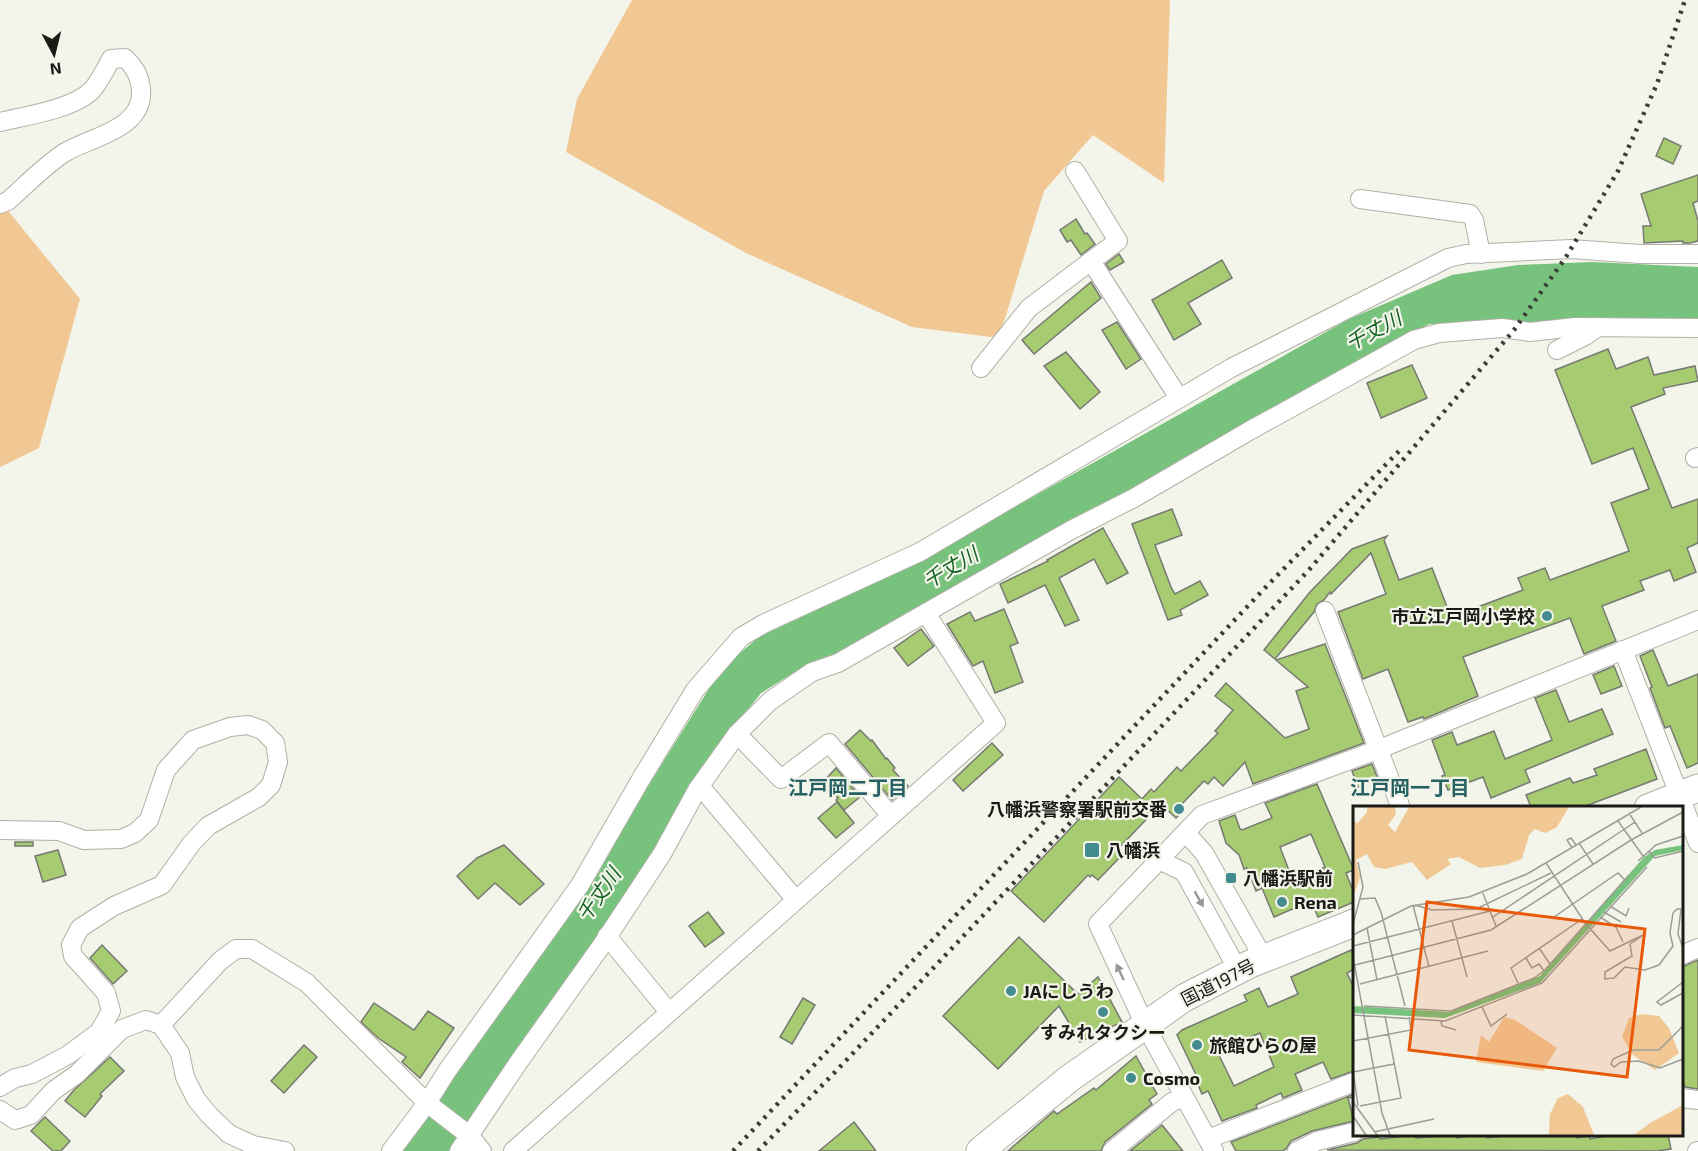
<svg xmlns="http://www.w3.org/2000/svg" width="1698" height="1151" viewBox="0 0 1698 1151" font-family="'Exo 2','Noto Sans JP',sans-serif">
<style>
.green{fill:#f1c894}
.water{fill:#77c27c}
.building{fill:#a6cb70;stroke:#767a72;stroke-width:1.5;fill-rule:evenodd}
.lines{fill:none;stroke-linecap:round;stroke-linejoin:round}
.minor-casing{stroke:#b0b0a7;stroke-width:20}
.highway-casing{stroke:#b0b0a7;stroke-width:29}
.minor{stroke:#fff;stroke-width:18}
.highway{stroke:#fff;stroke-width:27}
.rail{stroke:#3c3c38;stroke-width:4.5;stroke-dasharray:3 6;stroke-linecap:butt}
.oneway{fill:#989897}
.poi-dot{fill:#438b8f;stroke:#f3f4ea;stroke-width:2}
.labels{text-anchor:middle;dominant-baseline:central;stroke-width:4.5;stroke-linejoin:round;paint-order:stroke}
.poi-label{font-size:18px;font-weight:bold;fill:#1a1a17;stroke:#f3f4ea;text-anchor:start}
.street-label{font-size:18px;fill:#1a1a17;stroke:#f3f4ea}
.water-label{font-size:20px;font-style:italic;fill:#126220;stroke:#f3f4ea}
.neighbourhood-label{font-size:20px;font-weight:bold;fill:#276164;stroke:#f3f4ea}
.inset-road{fill:none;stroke:#9c9d96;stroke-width:1.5}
.view{fill:#e8590c;fill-opacity:0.15;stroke:#e8590c;stroke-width:3}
.inset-edge{fill:none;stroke:#1a1a17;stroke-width:3}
</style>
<rect width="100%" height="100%" fill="#f3f4ea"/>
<g class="green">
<path d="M632,0H1170L1164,183L1093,135L1044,191L999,338L912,327L746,253L566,152L577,99Z"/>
<path d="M0,201L80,299L39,448L0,467Z"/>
</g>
<path class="water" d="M1593,262L1698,267V323L1547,325L1429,324L835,656L806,665L761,693L707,761L631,889L449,1151H400L596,877L640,799L722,668L759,637L917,562L1349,319L1452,275L1518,265Z"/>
<g class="building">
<path d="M1664,138L1681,146L1673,164L1656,156Z"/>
<path d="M1698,175V201L1693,203L1698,221V241L1690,243H1683V241L1644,243L1643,226H1651L1641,194Z"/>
<path d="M1076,219L1085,234L1087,233L1095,244L1081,255L1071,240L1067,242L1060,230Z"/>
<path d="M1119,254L1124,262L1110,270L1106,264Z"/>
<path d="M1222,260L1232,278L1188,303L1201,324L1174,340L1152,300Z"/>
<path d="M1091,282L1101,298L1034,354L1022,340Z"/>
<path d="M1117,322L1141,359L1126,369L1102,330Z"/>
<path d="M1608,349L1616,369L1648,357L1654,375L1695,366L1698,381L1663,388L1665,394L1631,407L1672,508L1698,499V543L1687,548L1696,572L1674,581L1670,570L1640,581L1644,590L1602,606L1616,641L1584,654L1570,618L1463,657L1478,696L1424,719L1423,717L1408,722L1388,669L1363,679L1338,612L1386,594L1371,553L1331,594L1330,592L1324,600L1317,604L1314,612L1275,659L1264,650L1310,592L1352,549L1387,536L1384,540L1399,580L1432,568L1451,617L1523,590L1518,578L1545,568L1550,580L1629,551L1611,503L1649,489L1633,448L1592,464L1555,370Z"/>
<path d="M1066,352L1100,392L1080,409L1044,366Z"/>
<path d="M1412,365L1427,398L1381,418L1367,383Z"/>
<path d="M1172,509L1182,535L1155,545L1171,587L1175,594L1200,581L1208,595L1180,610L1182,615L1168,620L1132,524Z"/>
<path d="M1103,528L1128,573L1107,584L1094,559L1059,578L1079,620L1065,626L1045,585L1008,603L1000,584L1048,561L1047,560Z"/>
<path d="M1004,609L1018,643L1010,646L1023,682L995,693L983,661L973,666L947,624L970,612L975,621Z"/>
<path d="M921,629L934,646L908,666L894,648Z"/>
<path d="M1325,644L1364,743L1253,784L1245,762L1223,786L1214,777L1208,784L1204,781L1181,805L1185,809L1176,818L1161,804L1118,849L1123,854L1098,880L1092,875L1090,877L1088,875L1044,922L1011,891L1119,777L1142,799L1151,789L1154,792L1177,767L1181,771L1218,733L1215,731L1233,710L1215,696L1226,683L1285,738L1309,729L1296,691L1308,687L1276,660Z"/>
<path d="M1653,650L1668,686L1698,674V763L1687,768L1670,726L1665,728L1650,688L1652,687L1640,656Z"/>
<path d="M1614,666L1622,686L1601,694L1593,675Z"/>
<path d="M1556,690L1569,722L1602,709L1613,734L1525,770L1530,782L1491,798L1483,777L1448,790L1442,776L1445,775L1432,740L1452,732L1457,745L1494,731L1505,759L1552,740L1535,698Z"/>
<path d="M860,730L871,741L872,740L886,759L887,758L895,768L893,770L908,786L892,800L845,744Z"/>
<path d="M992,743L1003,755L963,791L953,780Z"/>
<path d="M1646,749L1657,779L1583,807H1531L1526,795L1570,778L1573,783L1597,775L1594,769Z"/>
<path d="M1372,764L1378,779L1358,787L1352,771Z"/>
<path d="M836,768L860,797L844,810L836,800L838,798L822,783Z"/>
<path d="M1317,784L1354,870L1346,873L1354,893V902L1318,917L1311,901L1274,917L1262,888L1256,891L1247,868L1244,869L1239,855L1226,843L1219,821L1235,815L1240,829L1242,830L1272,818L1265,803ZM1311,834L1325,867L1293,881L1280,847Z"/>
<path d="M837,802L854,823L836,838L818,818Z"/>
<rect x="15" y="842" width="18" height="4"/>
<path d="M504,845L544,884L520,905L495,883L478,899L457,876L477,858Z"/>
<path d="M58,850L66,875L43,882L35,856Z"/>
<path d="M708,912L724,933L705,947L689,926Z"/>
<path d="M1019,937L1078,994L1098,977L1122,1022L1080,1042L1059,1006L998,1069L943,1016Z"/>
<path d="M102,945L127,971L113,984L90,958Z"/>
<path d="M1351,950L1354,958V969L1347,973L1354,988V1071L1331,1079L1323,1062L1295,1074L1302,1090L1283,1098L1281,1093L1256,1105L1257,1108L1222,1121L1208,1091L1202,1094L1195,1078L1197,1077L1177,1035L1182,1030L1247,1001L1244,995L1259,988L1268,1007L1298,994L1291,977ZM1260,1033L1274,1067L1234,1086L1217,1051Z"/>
<path d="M1698,960V1089L1685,1087L1682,1077V967Z"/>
<path d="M803,998L815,1005L792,1044L780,1037Z"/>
<path d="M374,1003L414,1030L428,1011L454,1028L420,1078L402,1062L406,1057L378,1038L361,1022Z"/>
<path d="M304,1045L317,1057L284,1093L271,1081Z"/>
<path d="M1136,1056L1157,1094L1149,1100L1152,1104L1105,1142L1101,1151H1008L1054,1111L1057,1114L1094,1088L1096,1090Z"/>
<path d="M110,1057L124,1071L100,1094L102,1096L85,1117L65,1101L74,1090Z"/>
<path d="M1354,1094V1097L1348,1098L1354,1121L1312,1131L1291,1141L1286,1149L1282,1151H1236L1231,1142Z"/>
<path d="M45,1117L70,1141L61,1151H53L31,1131Z"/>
<path d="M854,1122L876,1151H819Z"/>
<path d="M1162,1125L1183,1151H1130Z"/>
<path d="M1485,1134L1487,1138L1525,1134H1576L1577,1138L1589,1136L1590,1139L1620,1134H1668L1671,1149L1657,1151L1327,1150L1357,1143L1363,1139L1379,1137L1380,1139L1415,1135L1416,1138L1457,1135V1138Z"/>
</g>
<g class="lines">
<g class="minor-casing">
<g id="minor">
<path d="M0,122C25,116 74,109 92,90C100,81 105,70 111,59L125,58C135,68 140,76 141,90C144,130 89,137 64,153C44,166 26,185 8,201L0,204"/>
<path d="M1075,171L1118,241L1091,261"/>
<path d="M1360,199L1470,214L1474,220L1481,254"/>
<path d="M1557,350L1585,336L1598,327"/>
<path d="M981,368L1029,308L1091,261L1179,398"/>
<path d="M1695,458L1698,457"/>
<path d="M1325,611L1401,808"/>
<path d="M1623,650L1698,843"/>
<path d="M737,734L781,779L829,743L891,816"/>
<path d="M700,786L796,900"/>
<path d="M0,830L59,831L84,840L121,839L135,833L149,820L166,770L193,740L230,727L248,725L262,730L275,743L278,762L271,785L259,797L208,826L191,844L162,885L114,906L80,928L71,945L73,956L106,993L111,1011L99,1032L68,1055L32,1074L15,1078L0,1087"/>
<path d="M1186,833L1204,853L1264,959"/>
<path d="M1159,860L1184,872L1238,970"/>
<path d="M607,936L669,1012"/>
<path d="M1682,955L1698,948"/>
<path d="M161,1025L180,1053L185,1077L196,1099L209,1115L229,1134L253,1145L285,1151"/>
<path d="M1682,1098L1698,1100"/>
<path d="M0,1110L15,1120L31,1115L53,1091L77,1074L122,1029L146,1020L161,1025L220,961L236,949H252L307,983L427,1103L470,1136L482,1151"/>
<path d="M1208,1139L1354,1082"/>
<path d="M391,1151L427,1103L447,1071L580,885L641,779L695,690L741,637L765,623L920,552L1231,368L1448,258L1466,254L1571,249L1640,254H1698"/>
<path d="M459,1151L518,1063L602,945L662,854L697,790L737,734L770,701L812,672L838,663L1071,530L1134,498L1249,431L1414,340L1439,333L1502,328L1530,332L1575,327L1698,328"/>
<path d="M513,1151L996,723L926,613"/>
<path d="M1112,1151L1172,1102L1184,1097"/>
<path d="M1214,1151L1145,1025L1098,924L1202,815L1377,750L1698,620"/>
<path d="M1297,1151L1317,1141L1354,1132"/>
<path d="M1697,1151H1698"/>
</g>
</g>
<g class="highway-casing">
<g id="highway">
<path d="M1648,808L1698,788"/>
<path d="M980,1151L1070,1078L1184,998L1250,964L1354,923"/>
</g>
</g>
<use href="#minor" class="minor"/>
<use href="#highway" class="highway"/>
<g class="rail">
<path d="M733,1151L1263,590L1403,447"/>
<path d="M758,1151L838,1069L1308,571L1514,330L1566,257L1618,171L1657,84L1685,0"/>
</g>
</g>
<defs><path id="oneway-solid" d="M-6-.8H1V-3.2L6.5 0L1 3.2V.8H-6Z" transform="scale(1.5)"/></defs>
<g class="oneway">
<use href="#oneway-solid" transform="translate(1199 899) rotate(61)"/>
<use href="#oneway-solid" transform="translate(1120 972) rotate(-115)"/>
</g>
<g class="poi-dot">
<circle cx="1547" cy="616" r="6"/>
<circle cx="1179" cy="809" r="6"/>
<rect x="1084" y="842" width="16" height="16" rx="3"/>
<rect x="1225" y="872" width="12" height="12" rx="3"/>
<circle cx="1282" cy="902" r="6"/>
<circle cx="1011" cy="991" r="6"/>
<circle cx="1103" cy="1012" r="6"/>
<circle cx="1197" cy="1045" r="6"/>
<circle cx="1131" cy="1078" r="6"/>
</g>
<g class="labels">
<g class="poi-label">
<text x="1535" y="616" text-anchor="end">市立江戸岡小学校</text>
<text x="1167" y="809" text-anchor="end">八幡浜警察署駅前交番</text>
<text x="1106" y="850">八幡浜</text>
<text x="1243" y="878">八幡浜駅前</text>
<text x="1294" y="902">Rena</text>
<text x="1023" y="991">JAにしうわ</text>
<text x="1103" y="1032" text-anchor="middle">すみれタクシー</text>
<text x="1209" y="1045">旅館ひらの屋</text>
<text x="1143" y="1078">Cosmo</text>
</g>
<g class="street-label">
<text transform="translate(1218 982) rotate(-27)">国道197号</text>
</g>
<g class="water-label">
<text transform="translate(1373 330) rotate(-28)">千丈川</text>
<text transform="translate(950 567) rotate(-31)">千丈川</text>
<text transform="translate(598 894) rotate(-55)">千丈川</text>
</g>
<g class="neighbourhood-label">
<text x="848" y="787">江戸岡二丁目</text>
<text x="1410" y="787">江戸岡一丁目</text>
</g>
</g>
<g transform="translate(1353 806)">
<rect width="330" height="330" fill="#f3f4ea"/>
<path d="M14,1H42L43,8L35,19L42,26L56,1H216L204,21L192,27L182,23L176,29L169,53L152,59L127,62L106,51L94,53L98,58L74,74L59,56L32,63L21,61L14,48L3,54L7,71L0,92V12L4,18L14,6ZM289,208L306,210L316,222L326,247L302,264L280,249L269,231L276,212ZM151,211L162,214L204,242L190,265L123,256L128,229L136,236ZM215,288L230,301L241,329H196L197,308L205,292ZM330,299V329H281L297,317Z" fill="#f1c894"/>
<path d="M330,39V44L302,50L187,177L92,212L0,207V200L96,206L187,170L291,51L302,44Z" fill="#77c27c"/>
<path class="inset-road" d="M276,7L289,27M265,15L290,50M226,37L240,58M219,42L214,34L218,32L223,39M296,45L302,52L330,45M285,55L303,39L330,30M193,57L232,117L257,145L292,128L277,138L279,150L252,166V173L261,172L272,161L292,164L306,159L320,140L317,127L320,107L324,103H328L325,128L330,142M129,85L143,120M7,93L22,92L28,106L52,200M60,99L76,161M62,99L79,104L123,103L198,67M257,100L273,110L276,102M251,106L268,116M140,111L282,16M201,111L265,67L272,74M247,111L263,121L270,136M99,115L114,171M0,118L10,81L5,56M14,122L24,174M0,129L58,100L116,91L174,68L288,1M0,140L137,105M186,142L197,158M0,151L29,307L37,329M173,152L179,162L186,158L191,165M2,159L138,124L278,34L330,6M330,176L304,196L308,199L330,187M165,177L158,162L229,113M7,178L135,145M11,200L98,205L181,172L191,165L276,69M129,201L138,220L154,208M0,209L92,215L189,177L294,61M88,215L89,220L103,224M330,220L306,244H280L260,253L258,258L261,261L268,256L286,255L307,262L330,253M0,235L58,224L56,211M0,264L5,300M0,266L41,258M0,296L24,329M7,300L48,292L32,210M0,310L13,329M21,326L81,313"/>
<path class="view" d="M74,96L292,123L274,271L56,244Z"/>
<rect width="330" height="330" class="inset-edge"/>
</g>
<g transform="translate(54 54) rotate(173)" stroke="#f3f4ea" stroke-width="4.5" paint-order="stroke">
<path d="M0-4.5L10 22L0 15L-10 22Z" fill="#1a1a17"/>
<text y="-9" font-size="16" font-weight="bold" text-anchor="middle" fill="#1a1a17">N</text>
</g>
</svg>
